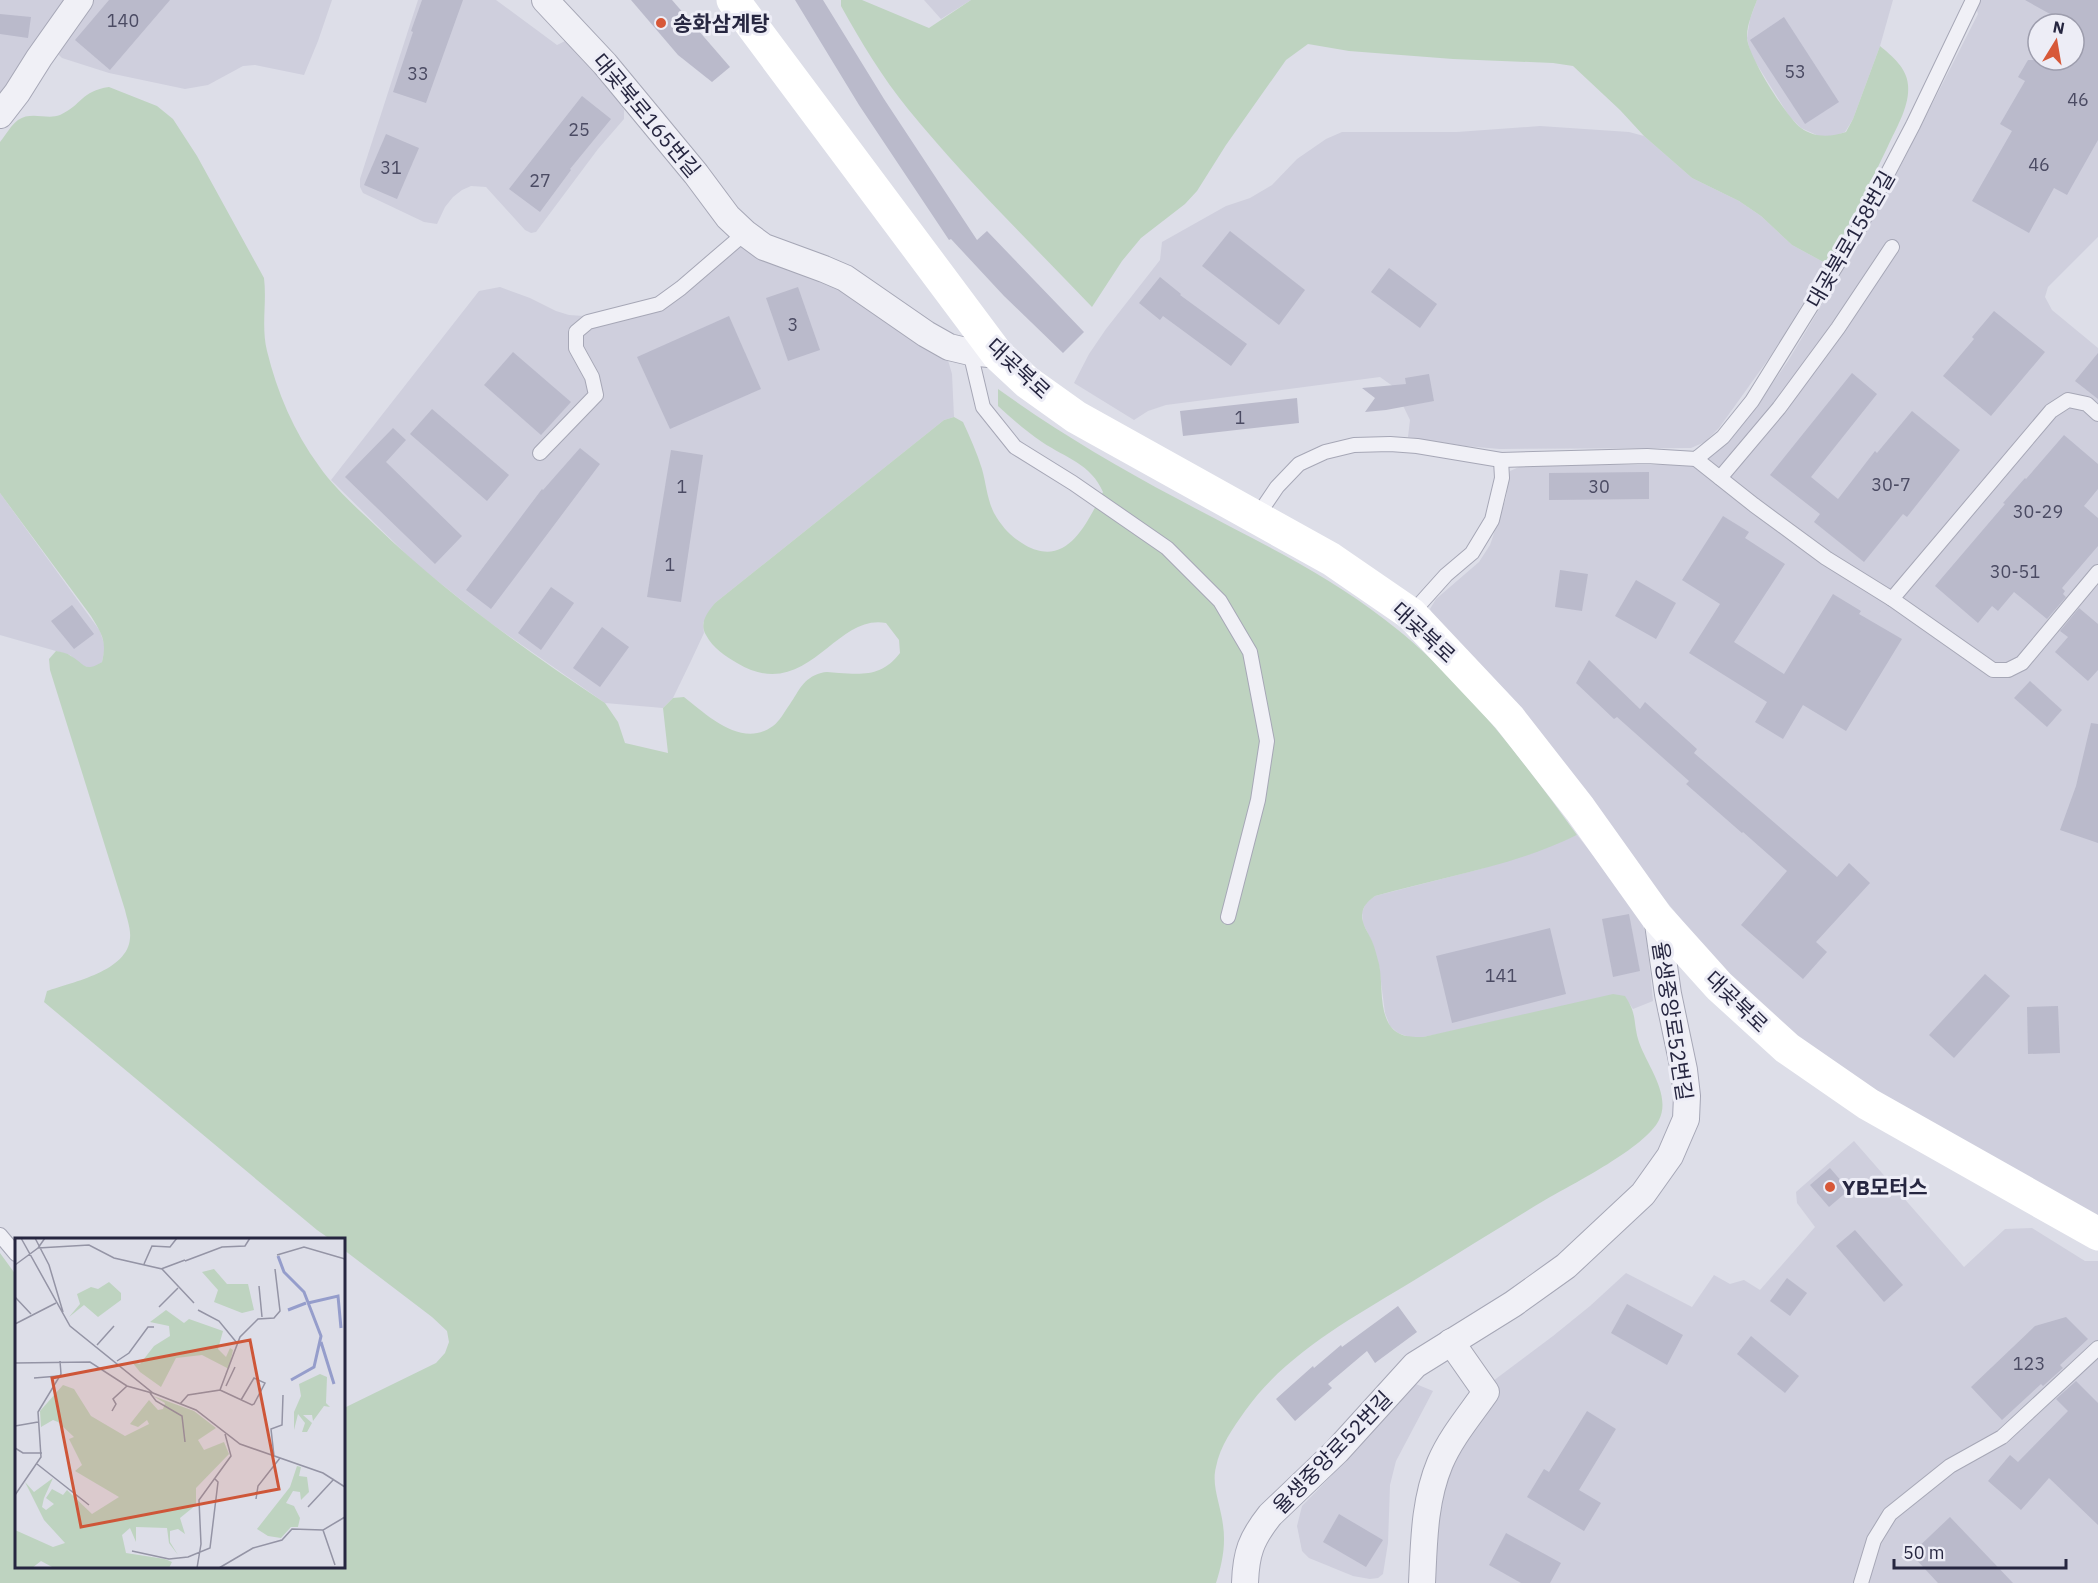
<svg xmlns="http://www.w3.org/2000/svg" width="2098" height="1583" viewBox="0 0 2098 1583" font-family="'IBM Plex Sans','Noto Sans KR',sans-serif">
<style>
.built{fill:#cfcfdd;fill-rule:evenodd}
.green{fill:#bed3c0}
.building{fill:#babacb}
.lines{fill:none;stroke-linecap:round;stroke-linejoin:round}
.lane-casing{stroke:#a6a7b6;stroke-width:16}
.street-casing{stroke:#a6a7b6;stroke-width:28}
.lane{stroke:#f0f0f6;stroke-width:14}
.street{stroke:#f0f0f6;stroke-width:26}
.secondary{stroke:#fff;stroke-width:33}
.poi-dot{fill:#d75838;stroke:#ededf6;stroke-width:2}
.labels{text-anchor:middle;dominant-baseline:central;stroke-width:6;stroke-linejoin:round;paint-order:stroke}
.number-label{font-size:18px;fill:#4b4b63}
.poi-label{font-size:21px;font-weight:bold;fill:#262640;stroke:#ededf6;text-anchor:start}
.street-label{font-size:21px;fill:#262640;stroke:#ededf6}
.inset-river{fill:none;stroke:#959dcb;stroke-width:3}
.inset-road{fill:none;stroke:#9494a5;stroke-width:1.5}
.view{fill:#ce5638;fill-opacity:0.15;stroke:#ce5638;stroke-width:3}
.inset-edge{fill:none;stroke:#262640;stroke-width:3}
</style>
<rect width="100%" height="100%" fill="#dddee8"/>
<g class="built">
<path d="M0,0H70L0,99Z"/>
<path d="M90,0H332L318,41L304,75L255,65L243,66L208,85L185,89L109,73L62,58L57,53Z"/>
<path d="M418,0H496L557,45L569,39L621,102L624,110V119L598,149L536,232L531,233L525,230L486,187L471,186L462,190L453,197L445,207L437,224L424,222L363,193L360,187V179Z"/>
<path d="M924,0H971L941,19Z"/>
<path d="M1757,0H1893L1880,46L1853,119L1845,132L1834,136H1819L1801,128L1789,116L1751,55L1747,38L1750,19Z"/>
<path d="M1974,0H2098V237L2048,287L2045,297L2052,310L2098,348V1221L1826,1061L1741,988L1698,940L1434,618L1430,609L1436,599L1479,562L1490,545L1506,498L1510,471L1519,467L1552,465H1691L1704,461L1731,437L1759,403L1788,361L1862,238L1895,177L1978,14ZM2038,24H2074V60H2038Z"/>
<path d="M1540,126L1629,132L1644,136L1692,178L1739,201L1761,216L1792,245L1827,264L1772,354L1719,428L1705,442L1691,448L1500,449L1465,446L1408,437L1410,420L1394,387L1380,377L1166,405L1148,411L1134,420L1074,383L1089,354L1106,329L1160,260L1162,242L1226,206L1250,198L1272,185L1297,159L1326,139L1342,132H1457Z"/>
<path d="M735,232L805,267L947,357L952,374L954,417L944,420L715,603L703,623L704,633L690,663L673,698L663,708L605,703L489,622L415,563L331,480L479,291L500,287L530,298L556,311L569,315L584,316L655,297L669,289L689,273Z"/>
<path d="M0,493L100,631L105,647L102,662L93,668L83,666L70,655L0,635Z"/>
<path d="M1577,835L1628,899L1642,921L1647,940L1653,1001L1633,1009L1625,997L1423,1037H1409L1398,1033L1390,1026L1385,1013L1379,966L1372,942L1363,923L1362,912L1366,903L1375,896L1477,870L1532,853Z"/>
<path d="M1854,1141L1964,1267L2005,1229L2032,1228L2085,1261H2098V1583H1429L1435,1503L1489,1384L1553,1336L1590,1306L1626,1273L1692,1307L1714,1275L1730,1284L1744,1280L1760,1290L1815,1227L1797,1203L1796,1192Z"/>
<path d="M1411,1382L1433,1391L1396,1461L1390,1485L1388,1543L1383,1574L1378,1578L1370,1579L1353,1576L1309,1558L1302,1551L1297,1526L1302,1506L1342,1465Z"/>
</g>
<g class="green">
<path d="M841,0H862L929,28L971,0H1757C1753,11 1747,24 1747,36C1746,53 1787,118 1801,128C1815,138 1830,137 1846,132L1853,119L1880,46C1892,56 1907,68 1908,85C1910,106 1896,128 1888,146C1869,186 1849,226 1827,264L1792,245L1761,216L1739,201L1692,178L1644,136L1620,110L1573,66L1553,63L1453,59L1349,51L1308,44L1286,60L1226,145L1197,191L1185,204L1141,238L1122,261L1092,307C1030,242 965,179 908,109C882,77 861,42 841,6Z"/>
<path d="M109,87L157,106L173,119L197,156L264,278C267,302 261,327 267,351C277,392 294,432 319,466C335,489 358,509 378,528C447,594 525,650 605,703L618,722L625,743L668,753L663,708L673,698L684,697C707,715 742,749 773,726C779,722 785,711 790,704C799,691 803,678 821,673C827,671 833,673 839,673C866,675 883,675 900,653L899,640L886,623C834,613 807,705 737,663C725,656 713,648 706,635C699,623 707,613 715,603L944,420L954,417L963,422C970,437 977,453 982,469C986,483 987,499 994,513C1002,527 1011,537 1025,545C1067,569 1087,523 1103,492C1091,464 1066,458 1042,442C1026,431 1012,419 998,406V389C1055,430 1114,465 1176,498C1246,536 1321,570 1384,619C1461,677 1521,758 1577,835C1514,866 1442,877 1375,896C1367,902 1363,906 1362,915C1362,925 1368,932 1372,941C1375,948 1377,957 1379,964C1383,983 1379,1007 1389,1024C1397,1037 1410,1037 1423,1037L1613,994L1625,996C1637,1014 1633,1020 1638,1039C1645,1063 1672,1094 1659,1120C1646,1147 1573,1184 1545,1200C1500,1227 1457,1254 1413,1281C1354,1317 1286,1353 1245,1411C1233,1428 1220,1446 1216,1467C1211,1485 1221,1506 1223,1525C1226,1545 1222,1564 1216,1583H0V1253L16,1275V1566H344V1408L436,1363L445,1353L449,1342L447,1331L432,1317L344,1250V1240L330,1239L317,1230L44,1002L47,991C73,982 128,971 130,938C131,929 127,919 125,910L50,670L49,659L56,651C61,652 67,653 71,656C85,664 84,673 102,662C107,641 102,634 91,616L0,493V142C5,136 11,125 18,120C31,111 47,120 60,115C82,105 81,91 109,87Z"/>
</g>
<g class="building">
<path d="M109,0H170L110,70L75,40Z"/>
<path d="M422,0H463L426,103L393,92L413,32L411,31Z"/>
<path d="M631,0H672L730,67L712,82L678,55Z"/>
<path d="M795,0H823L884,99L977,240L987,231L1084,332L1063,353L1004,296L951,239L949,240L859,105Z"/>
<path d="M2025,0H2098V140L2067,195L2054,188L2029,233L1972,201L2012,131L2000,124L2025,81L2018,77L2028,60H2074V24H2068Z"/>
<path d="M0,14L31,17L28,38L0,34Z"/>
<path d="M1784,17L1839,102L1805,124L1750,40Z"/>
<path d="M582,96L611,119L570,169L571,170L540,212L509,189Z"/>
<path d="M386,134L419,148L397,199L364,185Z"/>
<path d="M1230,231L1305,290L1279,325L1202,266Z"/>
<path d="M1389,268L1437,304L1420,328L1371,292Z"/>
<path d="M1160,277L1181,294L1180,295L1247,344L1231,366L1163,316L1160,320L1139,303Z"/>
<path d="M798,287L820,350L788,361L766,298Z"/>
<path d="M1994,311L2045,352L1991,416L1943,376L1974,339L1972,337Z"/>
<path d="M729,316L761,389L670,429L637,357Z"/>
<path d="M513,352L571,402L541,435L484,385Z"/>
<path d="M2098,353V399L2075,381Z"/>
<path d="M1852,373L1877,394L1811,477L1838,499L1875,451L1877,453L1912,411L1960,450L1907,517L1903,514L1864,562L1814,522L1820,514L1770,475Z"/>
<path d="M1429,374L1434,401L1386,410L1365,412L1375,398L1362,388L1406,384L1405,378Z"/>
<path d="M1297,398L1299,423L1183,436L1180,411Z"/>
<path d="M432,409L509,475L487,501L410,434Z"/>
<path d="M393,428L406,440L386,462L462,536L435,564L345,477Z"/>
<path d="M2064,435L2098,464V489L2084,506L2098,518V546L2062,588L2065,591L2063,594L2066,597L2047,619L2014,592L1998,611L1992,606L1978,623L1935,586L2005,504L2003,503L2025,478L2026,479Z"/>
<path d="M580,448L600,464L491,609L466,590L542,489L543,490Z"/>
<path d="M671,450L703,455L681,602L647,597Z"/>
<path d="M1649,472V499L1549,500V473Z"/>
<path d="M1723,516L1749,532L1745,538L1785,564L1734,642L1784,674L1833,594L1861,611L1859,614L1902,639L1846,731L1803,705L1783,739L1755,722L1767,702L1689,653L1720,604L1682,580Z"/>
<path d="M1560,570L1588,574L1582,611L1555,607Z"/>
<path d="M1636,580L1676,603L1656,639L1615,616Z"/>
<path d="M551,587L574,603L541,650L518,633Z"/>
<path d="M72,605L94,634L74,649L51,621Z"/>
<path d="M2079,608L2098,624V670L2088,681L2055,652L2068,637L2060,631Z"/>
<path d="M602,627L629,647L600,687L573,668Z"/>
<path d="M1589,660L1640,709L1645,702L1697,749L1694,753L1837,877L1849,863L1870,883L1816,942L1827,952L1803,979L1741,925L1787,871L1743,832L1742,833L1686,784L1689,781L1617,717L1614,719L1576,683Z"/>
<path d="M2030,681L2062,710L2047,727L2014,698Z"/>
<path d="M2091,723L2098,724V843L2060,830L2076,786Z"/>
<path d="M1629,914L1640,971L1613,977L1602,919Z"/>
<path d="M1550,928L1566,994L1452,1023L1436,956Z"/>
<path d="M1985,974L2010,996L1954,1058L1929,1035Z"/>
<path d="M2058,1006L2060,1053L2028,1054L2027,1007Z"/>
<path d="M1830,1168L1849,1190L1829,1207L1810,1185Z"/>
<path d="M1855,1230L1903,1285L1884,1302L1836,1246Z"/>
<path d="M1787,1278L1807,1293L1790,1316L1770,1301Z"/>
<path d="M1627,1304L1683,1335L1667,1365L1611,1333Z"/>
<path d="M1398,1306L1417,1332L1375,1363L1367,1351L1328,1384L1332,1388L1295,1421L1276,1399L1313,1366L1314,1368L1341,1345L1342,1347Z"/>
<path d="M2066,1317L2088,1339L2060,1365L2063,1368L2043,1386L2041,1384L2002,1420L1971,1387L2035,1326Z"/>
<path d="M1751,1336L1799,1376L1785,1393L1737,1354Z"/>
<path d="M2076,1381L2098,1403V1525L2049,1478L2021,1510L1988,1481L2010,1455L2018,1462L2068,1411L2056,1399Z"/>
<path d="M1587,1411L1616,1429L1579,1490L1601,1503L1584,1531L1527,1497L1544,1469L1549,1472Z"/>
<path d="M1339,1514L1383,1540L1366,1567L1323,1542Z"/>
<path d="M1950,1517L2013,1583H1938L1911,1554Z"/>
<path d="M1506,1533L1561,1563L1550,1583H1521L1489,1565Z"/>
</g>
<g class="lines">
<g class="lane-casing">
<g id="lane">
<path d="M970,352L983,407L1015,447L1073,483L1167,548L1220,601L1250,652L1267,741L1258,800L1228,917"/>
<path d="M540,453L596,395L592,377L576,348V332L588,322L659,304L681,288L745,233"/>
<path d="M1696,459L1754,505L1826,558L1892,599L1993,670H2008L2022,663L2098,572"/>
<path d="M1720,478L1779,408L1838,328L1892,247"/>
<path d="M1256,518L1277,487L1299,464L1325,452L1354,445L1390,444L1417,446L1501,460L1647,456L1696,459L1723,437L1752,401L1856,234L1913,125L1973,0"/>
<path d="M1892,599L2051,411L2068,400L2087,404L2098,414"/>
<path d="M1411,614L1446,575L1472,553L1492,520L1502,478L1501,460"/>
<path d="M0,1235L16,1254"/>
<path d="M1861,1583L1874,1540L1890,1514L1950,1466L2002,1437L2098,1348"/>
</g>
</g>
<g class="street-casing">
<g id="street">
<path d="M545,0L605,64L696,174L728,217L745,233L764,247L824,269L845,278L926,334L949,347L970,352L998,355"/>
<path d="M0,115L17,93L39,58L80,0"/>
<path d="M1245,1583C1246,1553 1251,1539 1270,1515L1337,1451L1415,1365L1513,1304L1566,1266L1643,1194L1670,1156L1686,1119L1687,1096L1684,1070L1668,994L1657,917"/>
<path d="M1422,1583C1424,1543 1424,1501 1440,1463C1451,1437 1470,1415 1486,1392L1451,1342"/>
</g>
</g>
<use href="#lane" class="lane"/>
<use href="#street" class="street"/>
<path class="secondary" d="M733,0L998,355L1027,382L1076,417L1331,559L1411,614L1509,718L1580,809L1657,917L1719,986L1787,1048L1868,1104L2098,1234"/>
</g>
<g class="poi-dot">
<circle cx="661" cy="23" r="6"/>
<circle cx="1830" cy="1187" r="6"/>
</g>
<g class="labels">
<g class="number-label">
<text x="123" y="20">140</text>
<text x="1795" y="71">53</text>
<text x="418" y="73">33</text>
<text x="2078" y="99">46</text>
<text x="579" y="129">25</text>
<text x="2039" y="164">46</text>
<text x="391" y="167">31</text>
<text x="540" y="180">27</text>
<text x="793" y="324">3</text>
<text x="1240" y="417">1</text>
<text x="1891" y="484">30-7</text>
<text x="682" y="486">1</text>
<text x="1599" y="486">30</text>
<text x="2038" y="511">30-29</text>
<text x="670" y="564">1</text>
<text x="2015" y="571">30-51</text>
<text x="1501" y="975">141</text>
<text x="2029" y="1363">123</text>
</g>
<g class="poi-label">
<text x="673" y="23">송화삼계탕</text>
<text x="1842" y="1187">YB모터스</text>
</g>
<g class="street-label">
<text transform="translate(647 115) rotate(50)">대곶북로165번길</text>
<text transform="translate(1850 239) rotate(-60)">대곶북로158번길</text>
<text transform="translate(1019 368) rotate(43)">대곶북로</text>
<text transform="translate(1424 632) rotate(43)">대곶북로</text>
<text transform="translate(1737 1001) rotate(44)">대곶북로</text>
<text transform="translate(1673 1021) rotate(81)">율생중앙로52번길</text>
<text transform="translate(1332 1452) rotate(-46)">율생중앙로52번길</text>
</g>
</g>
<g transform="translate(15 1238)">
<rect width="330" height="330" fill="#dddee8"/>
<path d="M199,31L212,46H233L239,72L227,75L199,64L203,52L187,34ZM94,44L106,55V62L83,79L69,67L54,79L65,66L62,56L76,49L83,51ZM151,72L169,85L174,81L208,93L203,111L211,119L215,110L218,112L214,131L187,117L161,120L146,149L125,134L117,124L125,126L139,108L155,98L154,88L135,84ZM305,136L312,139L311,165L315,169L309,168L298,183L297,177H288L297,185L292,194H287L290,185L283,176L279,192V174L286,158L284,146ZM48,147L59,151L76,178L110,198L134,186L132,182L123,189L115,186L134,162L143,172L148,171L150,165L138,158L179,173L201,190L183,202L189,212L209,204L214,216L181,250V267L165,280L170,296L163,291L155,293V304L163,317L154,305L152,290L121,289V304L115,290L107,297L111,315L150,321L157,324L154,330H39L26,323L17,330H0V292L38,309L50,305L29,282L10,244L19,254L38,240L29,260L27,269L31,272L39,266L31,260L37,251L48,257L52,252L77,276L104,259L60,233L67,227L54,201L59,199L43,184L38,182L26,189L25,173ZM282,228L286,229L284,238L292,239L294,254L286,262L285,254L278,253L271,265L279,268L285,280L283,289H276L266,300L253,298L242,291L275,249Z" fill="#bed3c0"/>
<path class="inset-river" d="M263,18L269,34L289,54L306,98L299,129L276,142M293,65L323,58L326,90M273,72L291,65M306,104L319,146"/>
<path class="inset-road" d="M6,0L55,88L138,155L181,172L225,206L308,235L330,249M20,0L34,27L48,74M23,10L74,7L99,20L147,31L179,65M262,17L289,9L330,21M170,23L207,9L230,8L235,0M129,26L137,8L155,9L162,0M0,27L23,10L30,0M146,31L170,22M244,48L247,79M0,59L16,76M144,69L163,50M183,72L204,83L222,105M0,86L41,65M82,107L99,88M102,123L114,115L133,89H139M0,125L75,124L112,148L137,155M19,140L44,138M211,148L220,129M205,152L220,159L237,167L239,166L250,145L239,140L226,162M135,155L141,163L167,178L170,204M165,166L173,157L205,152L225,99L243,81L259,80L265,73L260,31M97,173L101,166L98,161L112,148M0,188L23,184M0,210L8,215H27M259,218L256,191L267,187L268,157M22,226L74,267M0,257L26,219L23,174L46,136L45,123M241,261L243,248L265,220M293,269L319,241M117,313L154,321L173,319L195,310L203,244L199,240M320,327L308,292L330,279M182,330L186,306L184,262L216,218L210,196M204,330L238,310L267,302L277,291L308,292"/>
<path class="view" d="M235,102L264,251L66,289L37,140Z"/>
<rect width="330" height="330" class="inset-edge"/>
</g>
<g transform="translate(2056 42) rotate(11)"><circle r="28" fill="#ededf6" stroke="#9d9dad" stroke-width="1.5"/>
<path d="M0-4.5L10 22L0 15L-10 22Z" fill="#d75838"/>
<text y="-9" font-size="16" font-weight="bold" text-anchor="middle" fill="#262640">N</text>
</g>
<path d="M1894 1559v9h172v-9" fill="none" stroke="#262640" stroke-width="3"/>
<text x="1903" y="1559" font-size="18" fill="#262640" stroke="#ededf6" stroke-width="4.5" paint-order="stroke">50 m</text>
</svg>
